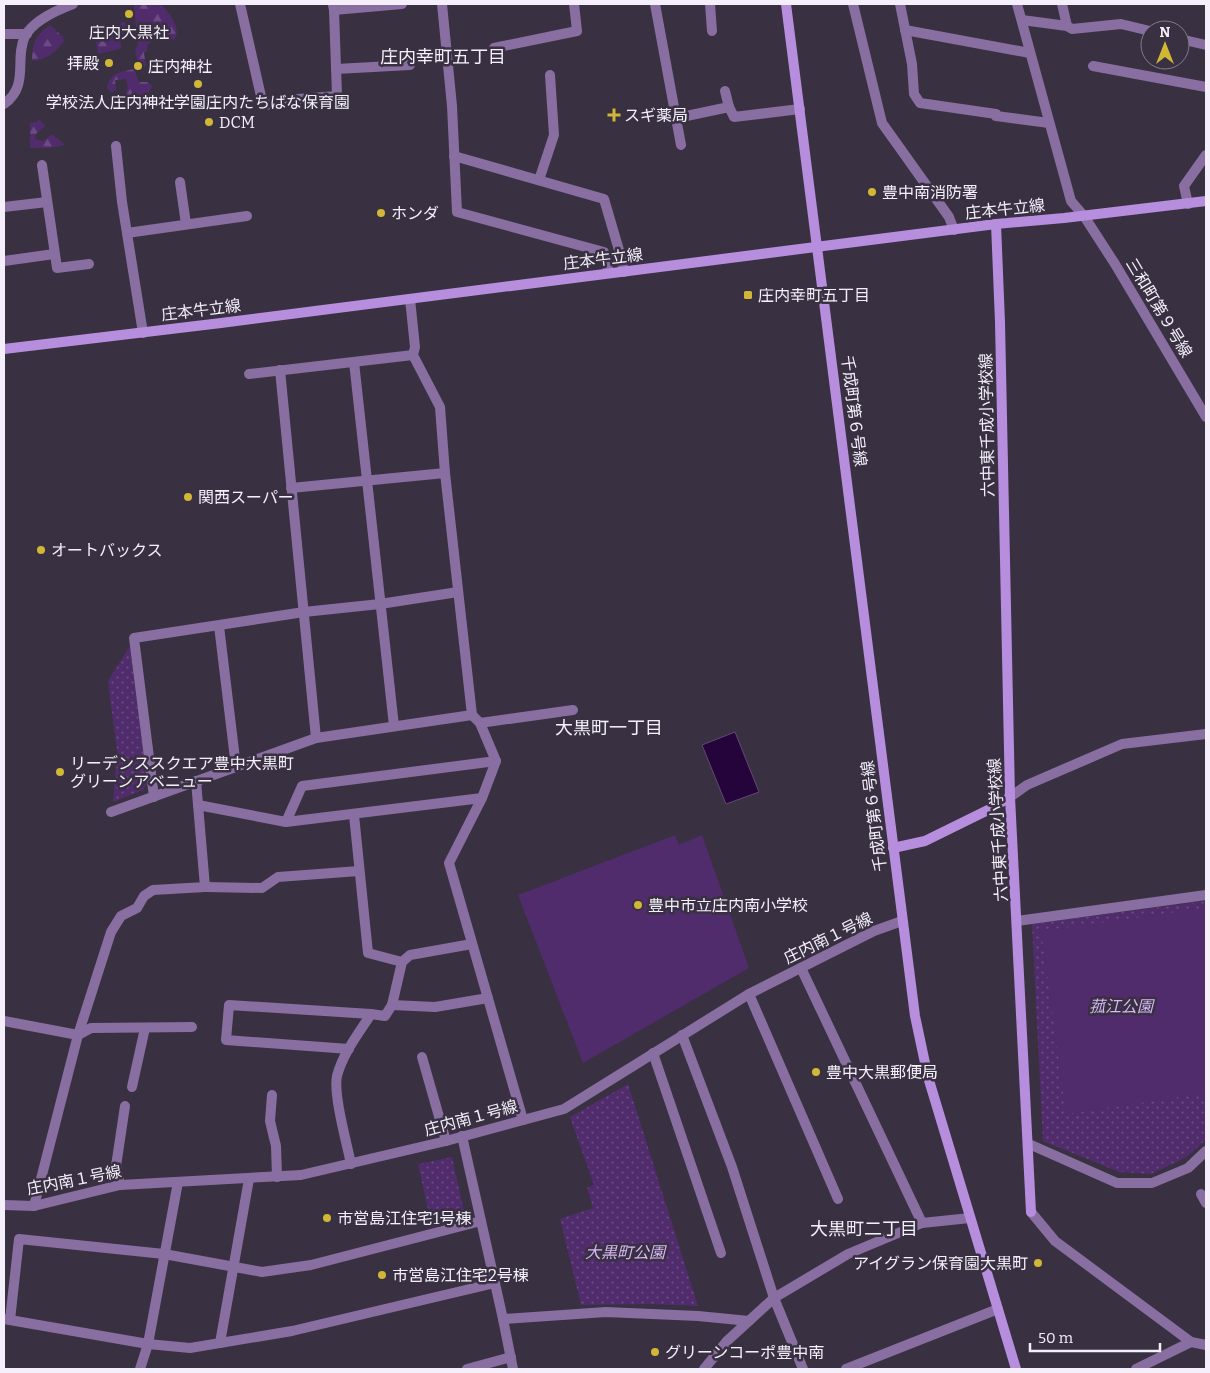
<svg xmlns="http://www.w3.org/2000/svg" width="1210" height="1373" viewBox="0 0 1210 1373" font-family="Bitter,'Noto Sans JP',serif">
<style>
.forest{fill:url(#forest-firs)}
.park{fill:url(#park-dots)}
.pitch{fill:#502c6c}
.water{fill:#24043a;stroke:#624a74}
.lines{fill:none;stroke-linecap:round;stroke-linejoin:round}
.street{stroke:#886ea1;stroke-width:10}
.secondary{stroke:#b78dde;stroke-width:10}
.poi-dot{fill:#d1b736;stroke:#393041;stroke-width:2}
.labels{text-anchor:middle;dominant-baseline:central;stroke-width:5;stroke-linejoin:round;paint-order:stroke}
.poi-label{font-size:16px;fill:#f4effa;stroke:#393041;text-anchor:start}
.street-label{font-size:16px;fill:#f4effa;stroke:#393041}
.park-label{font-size:16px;font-style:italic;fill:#d6b8f5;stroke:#393041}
.neighbourhood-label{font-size:18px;fill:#f4effa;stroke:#393041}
</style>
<defs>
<pattern id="forest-firs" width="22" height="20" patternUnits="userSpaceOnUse" patternTransform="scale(1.25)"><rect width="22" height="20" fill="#502c6c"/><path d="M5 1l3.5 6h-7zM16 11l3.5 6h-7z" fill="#6a4b82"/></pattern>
<pattern id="park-dots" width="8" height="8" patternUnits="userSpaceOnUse" patternTransform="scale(1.25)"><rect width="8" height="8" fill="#502c6c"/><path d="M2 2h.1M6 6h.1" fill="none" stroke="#6a4b82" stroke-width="1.8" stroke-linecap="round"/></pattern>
</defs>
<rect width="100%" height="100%" fill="#393041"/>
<g class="forest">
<path d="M137,4H161C168,12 183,29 174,40C163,36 155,36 147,46V51L144,53L146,66L139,68L135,50L138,45L135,34L120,38L121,48L115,50L98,54L96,41L116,30L122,22H125L127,29L136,27L134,5Z"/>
<path d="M50,25L63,37L64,41C56,52 46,60 32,61C32,43 35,36 50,25Z"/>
<path d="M134,69L139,82H148L152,86C149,97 138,98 128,100L126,91L128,88L126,79L115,80L116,89L112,93L107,88C110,72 121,72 134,69Z"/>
<path d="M39,119L45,126L36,134L35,139L43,141L52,134L65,145L49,148H30V123L37,122Z"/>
</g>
<g class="park">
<path d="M130,646L147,782L143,790L113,802L117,751L108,681Z"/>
<path d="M1206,901V1140L1185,1158L1151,1174L1119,1172L1043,1141L1032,924Z"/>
<path d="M628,1084L698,1306L650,1304L581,1305L560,1219L593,1208L587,1188L594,1185L570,1117Z"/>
<path d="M452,1157L466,1220L432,1227L418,1164Z"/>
</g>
<g class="pitch">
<path d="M675,835L679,845L702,835L749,968L583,1063L518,895Z"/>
<path d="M1206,908V1093L1066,1114L1041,931Z"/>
</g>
<path class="water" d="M735,732L759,792L726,804L702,745Z"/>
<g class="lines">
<g class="street">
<path d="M240,4L263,105L295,102L298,99L337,96L334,10"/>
<path d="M442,4L452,106L457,212L604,252L609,273"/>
<path d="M655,4L681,145"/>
<path d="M710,4L712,31"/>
<path d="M853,4L882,123L949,217L954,230"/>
<path d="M900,4L912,64L914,94L920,103L996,114V116L1049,123"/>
<path d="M1017,4L1071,201L1084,216L1115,264L1206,417"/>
<path d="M333,5L334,10L402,4"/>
<path d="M1022,20L1067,26L1062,4"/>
<path d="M1067,26L1072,29L1121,24L1150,31"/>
<path d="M905,30L1030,53"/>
<path d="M4,34H27"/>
<path d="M1180,39L1206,45"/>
<path d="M494,48L577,31L574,4"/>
<path d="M1093,66L1206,87"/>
<path d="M336,69L410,65"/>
<path d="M725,91L729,107"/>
<path d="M4,104C30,85 14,60 25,36C34,20 57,10 73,4"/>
<path d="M677,118L729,107L734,117L800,109"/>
<path d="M116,146L122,202L143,333"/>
<path d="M454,156L604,199L621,257L624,272"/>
<path d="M42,165L57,268L89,264"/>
<path d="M539,180L554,135L550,75"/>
<path d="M180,182L186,224"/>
<path d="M1188,204L1184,186L1206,155"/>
<path d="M4,207L47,202"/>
<path d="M127,233L247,216"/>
<path d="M4,261L54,254"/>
<path d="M354,362L394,726"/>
<path d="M280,370L316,738"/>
<path d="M249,374L413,355"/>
<path d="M291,488L445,473"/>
<path d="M219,626L236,767"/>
<path d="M472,715L480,723L496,761L482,798L449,863L523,1120"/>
<path d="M480,723L573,710"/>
<path d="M154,797L134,638L304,612L380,604L458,592"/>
<path d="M1010,797L1027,785L1122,744L1206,734"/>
<path d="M198,805L286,822L482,798"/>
<path d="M111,812L316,738L472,715L445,473L440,407L413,355L415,347L410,299"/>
<path d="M354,815L368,953L402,962"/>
<path d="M286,822L302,786L496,761"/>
<path d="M205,887L262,888L278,877L359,871"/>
<path d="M1017,921L1206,895"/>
<path d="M801,968L922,1223"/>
<path d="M749,994L838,1199"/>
<path d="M392,1005L435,1007L488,998"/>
<path d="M4,1021L78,1035L91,1028L192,1027"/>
<path d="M682,1035L732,1167L774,1298L803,1369"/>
<path d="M349,1049L226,1040L229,1005L371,1014"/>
<path d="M653,1053L721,1253"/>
<path d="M422,1057L446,1141"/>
<path d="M132,1087L145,1028"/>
<path d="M272,1095L270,1121L276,1146L277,1177"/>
<path d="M462,1136L503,1319L606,1312L698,1316L749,1321"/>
<path d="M1029,1144L1117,1183H1152L1188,1168L1206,1151"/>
<path d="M351,1164C347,1144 333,1094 337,1076C343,1053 359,1033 371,1014L385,1016L392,1005L402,962L410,955L472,944"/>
<path d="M120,1185L116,1166L125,1106"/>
<path d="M1201,1194L1206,1203"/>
<path d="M4,1205L34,1206L120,1185L301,1175L446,1141L564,1109L749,994L874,931L902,921"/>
<path d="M34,1206L78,1035L111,932L121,916L137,908L144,896L153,890L205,887L196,781"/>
<path d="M1031,1212L1055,1241L1191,1342L1206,1345"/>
<path d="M4,1319L148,1344L190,1348L292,1331L495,1283"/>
<path d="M503,1319L513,1369"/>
<path d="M10,1320L19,1239L164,1254L262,1272L311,1265L481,1221"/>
<path d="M220,1343L249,1179"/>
<path d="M140,1369L148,1344L178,1182"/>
<path d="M467,1369L511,1357"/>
<path d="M704,1369L727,1341L774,1298L848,1254L922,1223L970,1218"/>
<path d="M846,1369L998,1309"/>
<path d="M1136,1369L1191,1342"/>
</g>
<g class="secondary">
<path d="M786,4L915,1016L928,1077L1016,1369"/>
<path d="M996,224L1000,322L1010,797L1031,1212"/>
<path d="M4,349L221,323L996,224L1064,218L1206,201"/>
<path d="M893,848L925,841L990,809L1010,797"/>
</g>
</g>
<g class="poi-dot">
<circle cx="129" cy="14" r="5"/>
<circle cx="109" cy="63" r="5"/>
<circle cx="138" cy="66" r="5"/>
<circle cx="198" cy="84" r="5"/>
<path d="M611.5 107.5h5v5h5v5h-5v5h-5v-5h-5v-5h5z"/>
<circle cx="209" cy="122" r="5"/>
<circle cx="872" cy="192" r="5"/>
<circle cx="381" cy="213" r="5"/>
<rect x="743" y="290" width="10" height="10" rx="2.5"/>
<circle cx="188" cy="497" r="5"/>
<circle cx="41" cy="550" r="5"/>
<circle cx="60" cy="772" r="5"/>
<circle cx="638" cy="905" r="5"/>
<circle cx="816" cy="1072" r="5"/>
<circle cx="327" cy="1218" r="5"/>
<circle cx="1038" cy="1263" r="5"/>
<circle cx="382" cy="1275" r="5"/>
<circle cx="655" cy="1352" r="5"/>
</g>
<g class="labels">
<g class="poi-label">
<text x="129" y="32" text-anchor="middle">庄内大黒社</text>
<text x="99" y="63" text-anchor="end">拝殿</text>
<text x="148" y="66">庄内神社</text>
<text x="198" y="102" text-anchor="middle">学校法人庄内神社学園庄内たちばな保育園</text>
<text x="624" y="115">スギ薬局</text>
<text x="219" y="122">DCM</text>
<text x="882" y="192">豊中南消防署</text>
<text x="391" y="213">ホンダ</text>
<text x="758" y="295">庄内幸町五丁目</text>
<text x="198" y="497">関西スーパー</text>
<text x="51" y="550">オートバックス</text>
<text x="70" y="763">リーデンススクエア豊中大黒町<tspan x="70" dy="18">グリーンアベニュー</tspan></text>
<text x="648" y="905">豊中市立庄内南小学校</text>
<text x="826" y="1072">豊中大黒郵便局</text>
<text x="337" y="1218">市営島江住宅1号棟</text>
<text x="1028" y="1263" text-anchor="end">アイグラン保育園大黒町</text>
<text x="392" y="1275">市営島江住宅2号棟</text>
<text x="665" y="1352">グリーンコーポ豊中南</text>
</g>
<g class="street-label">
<text transform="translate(1005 209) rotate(-6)">庄本牛立線</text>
<text transform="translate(603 259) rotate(-7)">庄本牛立線</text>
<text transform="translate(1159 308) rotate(59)">三和町第９号線</text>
<text transform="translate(201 310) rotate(-7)">庄本牛立線</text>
<text transform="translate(854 411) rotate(83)">千成町第６号線</text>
<text transform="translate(987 425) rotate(-91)">六中東千成小学校線</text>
<text transform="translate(874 816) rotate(-97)">千成町第６号線</text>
<text transform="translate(998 830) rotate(-93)">六中東千成小学校線</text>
<text transform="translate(828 938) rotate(-26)">庄内南１号線</text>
<text transform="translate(471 1118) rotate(-15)">庄内南１号線</text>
<text transform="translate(74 1180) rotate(-11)">庄内南１号線</text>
</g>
<g class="park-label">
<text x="1121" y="1006">菰江公園</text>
<text x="625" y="1252">大黒町公園</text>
</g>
<g class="neighbourhood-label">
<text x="443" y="57">庄内幸町五丁目</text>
<text x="609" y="728">大黒町一丁目</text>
<text x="864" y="1229">大黒町二丁目</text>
</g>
</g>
<rect width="1210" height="1373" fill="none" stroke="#f4effa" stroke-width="10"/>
<g transform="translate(1165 45)"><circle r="24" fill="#393041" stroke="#847c8b"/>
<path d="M0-4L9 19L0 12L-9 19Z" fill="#d1b736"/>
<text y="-8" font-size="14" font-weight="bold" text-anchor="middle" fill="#f4effa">N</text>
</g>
<path d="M1030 1343v8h130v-8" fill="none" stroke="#f4effa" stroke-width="2.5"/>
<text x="1038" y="1343" font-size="15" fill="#f4effa" stroke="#393041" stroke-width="4" paint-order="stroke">50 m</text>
</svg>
